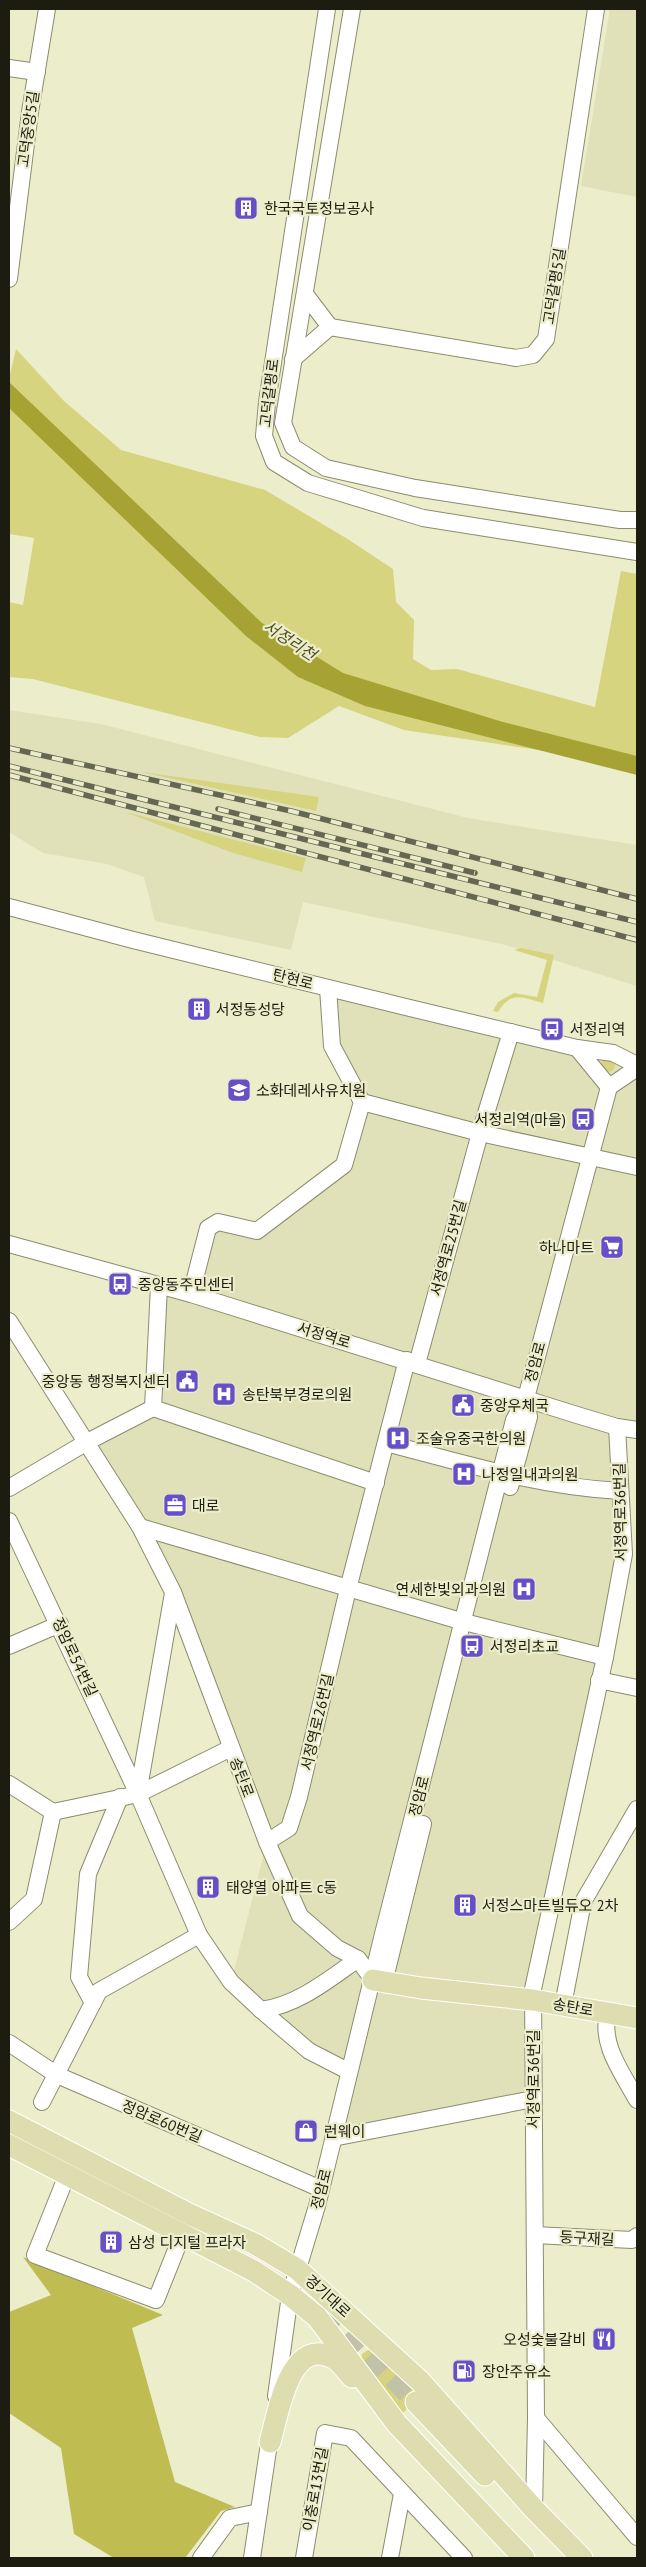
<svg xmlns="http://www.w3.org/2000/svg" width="646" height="2567" viewBox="0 0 646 2567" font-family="'PT Sans','Noto Sans KR',sans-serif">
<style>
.built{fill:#e0e0b9}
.green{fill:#d6d47f}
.forest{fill:#bfbc51}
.water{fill:#a6a334}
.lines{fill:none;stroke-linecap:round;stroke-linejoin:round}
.major-tunnel{stroke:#c2c3a6;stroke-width:21;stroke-dasharray:21 11;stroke-linecap:butt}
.minor-casing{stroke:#8c8c6e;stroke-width:18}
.major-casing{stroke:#fff;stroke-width:23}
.minor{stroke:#fff;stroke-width:16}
.major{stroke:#deddb0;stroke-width:21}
.rail-casing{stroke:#666753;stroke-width:5.5}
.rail{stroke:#ecedcb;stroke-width:4;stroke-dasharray:11;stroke-linecap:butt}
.labels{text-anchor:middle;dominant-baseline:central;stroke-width:4.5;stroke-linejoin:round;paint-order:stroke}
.street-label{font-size:15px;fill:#1c1c10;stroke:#ecedcb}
.poi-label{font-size:15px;fill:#1c1c10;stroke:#ecedcb;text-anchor:start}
.water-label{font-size:16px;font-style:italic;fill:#4e4d21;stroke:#ecedcb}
</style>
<rect width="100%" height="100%" fill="#ecedcb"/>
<g class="built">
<path d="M610,9H637V197L581,186Z"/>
<path d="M9,710L101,724L468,818L637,845V986L506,945L303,902L291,950L155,921L144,877L107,864L43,853L9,832Z"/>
<path d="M328,988L637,1066V1425L617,1427L624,1554L533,1989V2099L333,2138L348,2071L231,1982L267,1842L173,1592L87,1442L153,1408L159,1286L191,1294L208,1228L257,1231L344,1165L362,1102L332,1046Z"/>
</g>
<g class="green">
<path d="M16,349L64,401L121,450L265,490L346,538L393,569L396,602L414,620L413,659L431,670L457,669L595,707L621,571L637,574V768L586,757L404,730L339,706L288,738L260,737L33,679L9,677V602L23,605L34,538L9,534V378Z"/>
<path d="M142,772L319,797L316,811Z"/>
<path d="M125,812L306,858L302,872L233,853Z"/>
<path d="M521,948L554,955L543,1003C523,998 511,990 498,1012L493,1011L498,1002L514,993L537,997L547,960L514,950Z"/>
<circle cx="608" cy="1065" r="7"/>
<path d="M368,2350L374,2351L427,2392L400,2415L361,2361L362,2354Z"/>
</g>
<path class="forest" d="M23,2257L163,2315L132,2328L175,2482L235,2507L221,2511L185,2558H114L74,2534L61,2448L9,2413V2312L51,2295Z"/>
<path class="water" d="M9,382L262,623L343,673L503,722L637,756V775L365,706L298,677L246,636L9,408Z"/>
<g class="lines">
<path class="major-tunnel" d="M327,2308L416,2402"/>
<g class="minor-casing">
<g id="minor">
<path d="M327,9L267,402L264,436L274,462L308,483L423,518L637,552"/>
<path d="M352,9L283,423L293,447L326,468L415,488L620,520H637"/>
<path d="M9,68L37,72"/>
<path d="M9,279L30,112L47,9"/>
<path d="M305,294L330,327"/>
<path d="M330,327L516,358L533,355L546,339L596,9"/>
<path d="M293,359L330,327"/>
<path d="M9,907L133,940L414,1009L577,1048L613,1053L637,1065"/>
<path d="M577,1048L609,1087"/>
<path d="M609,1087L637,1068"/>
<path d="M362,1102L480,1133L637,1167"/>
<path d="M9,1244L191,1294L577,1415L617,1427L637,1430"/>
<path d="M159,1286L153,1408L376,1483"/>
<path d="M191,1294L208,1228L218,1222L257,1231L344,1165L362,1102L332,1046L328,988"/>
<path d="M9,1321L140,1527L173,1592L267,1842L300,1916L337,1948L358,1959L373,1980"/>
<path d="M417,1364L480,1133L511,1032"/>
<path d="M386,1443C463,1463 540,1487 620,1491"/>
<path d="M510,1487L529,1417L526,1398"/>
<path d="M9,1488L87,1442L153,1408"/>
<path d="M9,1521L138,1794L199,1935L231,1982L261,2010L309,2051L348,2071"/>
<path d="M140,1527L464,1622L605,1657"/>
<path d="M173,1593L138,1794L231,1748"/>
<path d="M9,1646L60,1624"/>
<path d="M599,1680L637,1688"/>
<path d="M9,1784L53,1812"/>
<path d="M267,1842L289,1828L299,1797L348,1589L407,1360"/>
<path d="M9,1922L34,1899L53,1812L129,1796"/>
<path d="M386,1974L423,1824"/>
<path d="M93,2003L79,1977L88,1874L120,1797"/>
<path d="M563,2005L583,1902L637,1809"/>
<path d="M261,2010C298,2005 328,1980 358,1959"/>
<path d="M608,2013C600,2045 622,2072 637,2100"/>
<path d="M9,2043L57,2075L321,2189"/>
<path d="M42,2102L99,1991L199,1935"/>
<path d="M333,2138L533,2099"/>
<path d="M67,2175L35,2255L156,2300L182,2235"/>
<path d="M535,2235L632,2240L637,2236"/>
<path d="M276,2396L290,2295L317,2206L383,1934L514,1420L526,1398L609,1087"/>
<path d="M536,2418L637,2537"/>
<path d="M534,2509L536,2418L533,1989L605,1657L624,1554L617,1427"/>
<path d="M201,2558L230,2518L259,2512"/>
<path d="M252,2558L271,2430"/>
<path d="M304,2558L325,2433L351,2438L464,2558"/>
<path d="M390,2558L402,2494"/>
</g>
</g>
<g class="major-casing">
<g id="major">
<path d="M373,1980L421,1988L533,2000L637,2018"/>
<path d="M9,2121L189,2214L255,2244L297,2269L420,2381L534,2509L582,2558"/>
<path d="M9,2145L254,2271L290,2295L317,2317L397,2424L524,2558"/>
<path d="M416,2402L485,2475"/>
<path d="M270,2442C278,2415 289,2335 333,2358C340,2361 347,2372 352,2377"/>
</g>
</g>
<use href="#minor" class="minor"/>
<use href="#major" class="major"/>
<g class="rail-casing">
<g id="rail">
<path d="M9,748L291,811L637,899"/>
<path d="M9,766L637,922"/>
<path d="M9,775L637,940"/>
<path d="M218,809L475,873"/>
</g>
</g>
<use href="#rail" class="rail"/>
</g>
<defs>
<g id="building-square" transform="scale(1.25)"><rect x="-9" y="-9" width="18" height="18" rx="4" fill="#674fc8" stroke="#ecedcb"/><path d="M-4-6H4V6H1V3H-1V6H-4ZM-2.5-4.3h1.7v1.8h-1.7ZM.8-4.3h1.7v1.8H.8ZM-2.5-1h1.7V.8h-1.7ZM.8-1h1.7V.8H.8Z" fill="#fff"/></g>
<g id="bus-square" transform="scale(1.25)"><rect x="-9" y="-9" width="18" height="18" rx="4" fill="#674fc8" stroke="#ecedcb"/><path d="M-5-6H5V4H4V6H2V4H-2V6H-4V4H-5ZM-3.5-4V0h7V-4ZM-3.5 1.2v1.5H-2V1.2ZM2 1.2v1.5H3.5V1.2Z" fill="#fff"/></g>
<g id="school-square" transform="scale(1.25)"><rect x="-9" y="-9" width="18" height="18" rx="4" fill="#674fc8" stroke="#ecedcb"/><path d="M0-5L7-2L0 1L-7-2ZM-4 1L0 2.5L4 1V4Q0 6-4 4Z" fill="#fff"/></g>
<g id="supermarket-square" transform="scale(1.25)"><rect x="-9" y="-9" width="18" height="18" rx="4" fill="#674fc8" stroke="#ecedcb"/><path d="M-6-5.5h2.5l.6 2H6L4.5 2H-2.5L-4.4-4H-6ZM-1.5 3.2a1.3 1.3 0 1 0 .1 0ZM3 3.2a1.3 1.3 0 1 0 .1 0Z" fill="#fff"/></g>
<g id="civic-square" transform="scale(1.25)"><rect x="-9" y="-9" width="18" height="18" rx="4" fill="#674fc8" stroke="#ecedcb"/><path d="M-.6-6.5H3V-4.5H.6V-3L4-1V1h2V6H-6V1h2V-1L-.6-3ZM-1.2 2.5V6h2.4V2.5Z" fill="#fff"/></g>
<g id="hospital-square" transform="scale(1.25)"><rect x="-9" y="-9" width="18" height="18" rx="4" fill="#674fc8" stroke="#ecedcb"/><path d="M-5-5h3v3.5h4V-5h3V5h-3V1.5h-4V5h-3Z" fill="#fff"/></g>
<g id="office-square" transform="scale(1.25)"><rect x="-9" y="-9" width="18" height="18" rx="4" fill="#674fc8" stroke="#ecedcb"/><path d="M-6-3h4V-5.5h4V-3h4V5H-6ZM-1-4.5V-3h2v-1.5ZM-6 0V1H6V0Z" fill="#fff"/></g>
<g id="shop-square" transform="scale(1.25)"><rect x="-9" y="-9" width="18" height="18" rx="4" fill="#674fc8" stroke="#ecedcb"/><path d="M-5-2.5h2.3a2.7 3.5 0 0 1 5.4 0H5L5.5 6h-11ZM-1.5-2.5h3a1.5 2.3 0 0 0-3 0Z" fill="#fff"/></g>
<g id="restaurant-square" transform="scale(1.25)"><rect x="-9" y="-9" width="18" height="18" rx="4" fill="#674fc8" stroke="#ecedcb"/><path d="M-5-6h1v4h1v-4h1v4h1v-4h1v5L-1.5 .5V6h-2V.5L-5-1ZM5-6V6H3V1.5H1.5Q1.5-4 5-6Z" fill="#fff"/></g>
<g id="fuel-square" transform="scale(1.25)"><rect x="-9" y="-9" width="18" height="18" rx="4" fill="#674fc8" stroke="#ecedcb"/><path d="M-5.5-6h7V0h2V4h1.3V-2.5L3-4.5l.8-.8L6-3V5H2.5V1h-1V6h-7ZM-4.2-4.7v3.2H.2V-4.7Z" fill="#fff"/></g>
</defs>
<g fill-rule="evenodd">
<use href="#building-square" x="246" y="208"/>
<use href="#building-square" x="199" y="1009"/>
<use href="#bus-square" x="552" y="1029"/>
<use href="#school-square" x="239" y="1090"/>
<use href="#bus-square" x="583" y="1119"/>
<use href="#supermarket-square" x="612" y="1247"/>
<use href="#bus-square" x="120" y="1284"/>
<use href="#civic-square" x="187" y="1381"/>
<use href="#hospital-square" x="224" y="1394"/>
<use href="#civic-square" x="463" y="1405"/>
<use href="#hospital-square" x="398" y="1438"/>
<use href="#hospital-square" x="464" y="1474"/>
<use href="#office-square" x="175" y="1505"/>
<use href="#hospital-square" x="524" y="1589"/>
<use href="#bus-square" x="472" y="1646"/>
<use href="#building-square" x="208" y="1887"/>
<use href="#building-square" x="465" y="1905"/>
<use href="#shop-square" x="306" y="2131"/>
<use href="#building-square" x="111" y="2242"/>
<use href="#restaurant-square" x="604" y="2339"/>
<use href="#fuel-square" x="464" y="2371"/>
</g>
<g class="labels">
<g class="street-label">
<text transform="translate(28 129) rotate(-82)">고덕중앙5길</text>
<text transform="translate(554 286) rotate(-81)">고덕갈평5길</text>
<text transform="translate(269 393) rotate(-83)">고덕갈평로</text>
<text transform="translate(293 979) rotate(14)">탄현로</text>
<text transform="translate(448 1248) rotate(-75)">서정역로25번길</text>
<text transform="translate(324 1335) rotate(17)">서정역로</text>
<text transform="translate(535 1362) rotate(-75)">정암로</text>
<text transform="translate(620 1512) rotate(-91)">서정역로36번길</text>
<text transform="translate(75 1657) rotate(65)">정암로54번길</text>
<text transform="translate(317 1722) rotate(-77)">서정역로26번길</text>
<text transform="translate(242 1777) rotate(69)">송탄로</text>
<text transform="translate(419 1796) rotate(-76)">정암로</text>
<text transform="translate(573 2007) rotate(10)">송탄로</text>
<text transform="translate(533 2079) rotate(-90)">서정역로36번길</text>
<text transform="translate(162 2121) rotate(23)">정암로60번길</text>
<text transform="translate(321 2189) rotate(-76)">정암로</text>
<text transform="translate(587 2238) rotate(3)">둥구재길</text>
<text transform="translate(328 2296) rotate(42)">경기대로</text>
<text transform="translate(315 2489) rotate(-80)">이충로13번길</text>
</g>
<g class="poi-label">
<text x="264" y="208">한국국토정보공사</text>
<text x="216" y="1009">서정동성당</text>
<text x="570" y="1029">서정리역</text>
<text x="256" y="1090">소화데레사유치원</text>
<text x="566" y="1119" text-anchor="end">서정리역(마을)</text>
<text x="594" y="1247" text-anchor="end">하나마트</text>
<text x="138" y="1284">중앙동주민센터</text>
<text x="170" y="1381" text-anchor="end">중앙동 행정복지센터</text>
<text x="242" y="1394">송탄북부경로의원</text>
<text x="480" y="1405">중앙우체국</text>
<text x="416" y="1438">조술유중국한의원</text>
<text x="482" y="1474">나정일내과의원</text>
<text x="192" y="1505">대로</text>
<text x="506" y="1589" text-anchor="end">연세한빛외과의원</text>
<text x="490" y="1646">서정리초교</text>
<text x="226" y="1887">태양열 아파트 c동</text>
<text x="482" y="1905">서정스마트빌듀오 2차</text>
<text x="324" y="2131">런웨이</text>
<text x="128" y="2242">삼성 디지털 프라자</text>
<text x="586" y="2339" text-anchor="end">오성숯불갈비</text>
<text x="482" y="2371">장안주유소</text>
</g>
<g class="water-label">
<text transform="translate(290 640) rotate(33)">서정리천</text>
</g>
</g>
<rect width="646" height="2567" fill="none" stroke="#1c1c10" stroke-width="20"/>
</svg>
